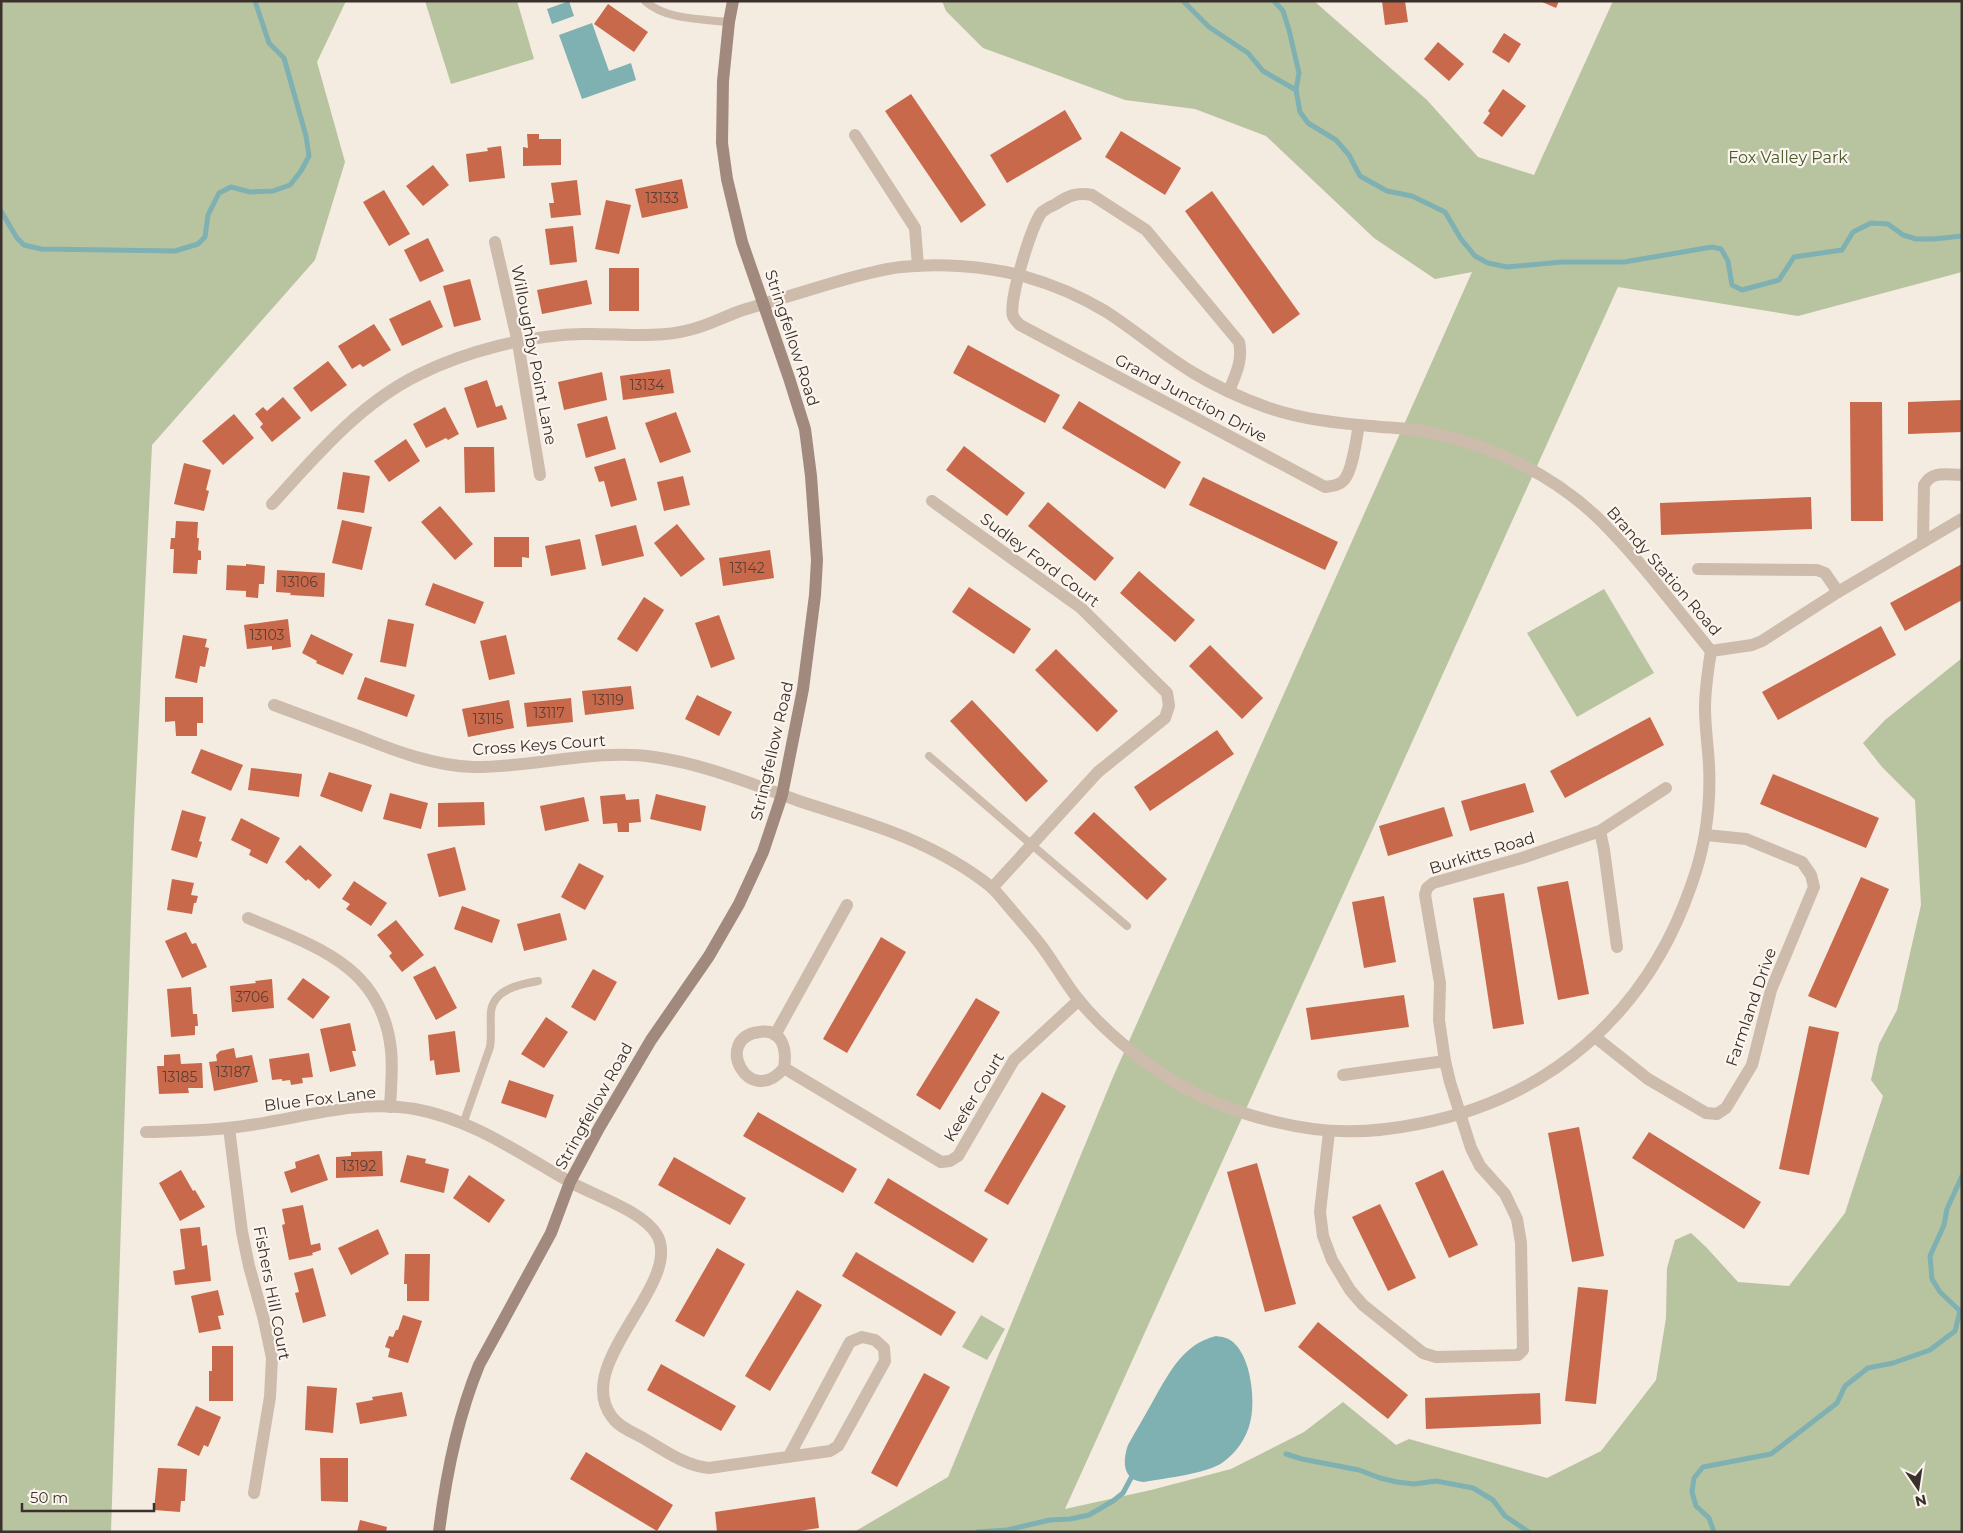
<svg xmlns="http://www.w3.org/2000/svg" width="1963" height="1533" viewBox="0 0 1963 1533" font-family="Montserrat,sans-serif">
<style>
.green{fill:#b8c4a0}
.water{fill:#7fb0b2}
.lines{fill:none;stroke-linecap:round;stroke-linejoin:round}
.stream{stroke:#7fb0b2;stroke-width:5}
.building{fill:#c8694b}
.lane{stroke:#cdbbac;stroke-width:8}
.street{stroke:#cdbbac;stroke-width:12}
.secondary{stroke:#a18a7d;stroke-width:12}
.labels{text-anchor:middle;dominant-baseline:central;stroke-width:4.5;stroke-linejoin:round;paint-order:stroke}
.number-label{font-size:14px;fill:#5e3e33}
.park-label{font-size:16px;fill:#4a5a2e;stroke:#fbf5ee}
.street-label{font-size:16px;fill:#3b302b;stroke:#fbf5ee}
</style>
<rect width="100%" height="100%" fill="#f4ebe1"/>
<g class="green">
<path d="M1,1H346L317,62L345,162L315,260L152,445L134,824L111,1532H1Z"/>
<path d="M425,1H517L534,59L451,84Z"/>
<path d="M942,1H1314L1427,100L1478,157L1534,175L1613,1H1962V272L1798,316L1618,287L1065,1509L1151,1490L1231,1469L1304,1432L1343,1402L1396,1445L1409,1439L1547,1478L1601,1451L1656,1380L1666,1318L1667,1268L1675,1240L1691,1233L1706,1247L1738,1282L1789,1286L1845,1213L1883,1096L1871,1080L1879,1044L1897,1010L1921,905L1915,800L1882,767L1863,743L1885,720L1962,658V1532H854L948,1477L1113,1077L1472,272L1435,279L1374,238L1266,136L1195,109L1125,100L983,48L946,11Z"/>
<path d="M1604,589L1654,673L1577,717L1527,633Z"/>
<path d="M981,1315L1005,1329L987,1360L962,1347Z"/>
</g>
<g class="water">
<path d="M569,1L574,16L552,24L547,9Z"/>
<path d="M592,23L609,71L631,63L636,80L582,99L559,35Z"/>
<path d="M1216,1336C1223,1337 1229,1338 1234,1343C1251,1358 1256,1402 1250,1423C1246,1439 1236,1453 1222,1463C1205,1474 1165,1478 1144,1482C1123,1481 1122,1462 1128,1445C1136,1430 1145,1416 1153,1401C1169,1373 1183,1344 1216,1336Z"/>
</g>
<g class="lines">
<g class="stream">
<path d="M1183,1L1209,27L1248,53L1263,71L1296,90"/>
<path d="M1274,1L1283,11L1289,30L1299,73L1296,90L1300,112L1308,123L1336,140L1349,155L1360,176L1387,191L1412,196L1445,212L1461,239L1475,256L1488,263L1507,267L1562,262H1624L1712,247L1721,249L1728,261L1732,285L1742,290L1779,280L1794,257L1842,250L1853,232L1871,223L1888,224L1903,235L1916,239H1934L1962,236"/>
<path d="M1,211L17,238L24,245L41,249L175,251L198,244L205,237L208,215L219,193L231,187L250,192L273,191L290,185L301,171L309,156L306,136L284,58L269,43L255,1"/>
<path d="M1286,1454L1302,1459L1359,1470L1380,1478L1397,1482L1414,1484L1436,1481L1473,1488L1493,1500L1505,1516L1529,1532"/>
<path d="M977,1532L1007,1530L1050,1520L1070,1519L1089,1515L1113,1501L1123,1493L1131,1478"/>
<path d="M1714,1532L1709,1518L1696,1506L1692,1492L1694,1478L1703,1467L1771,1454L1837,1403L1845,1386L1868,1368L1893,1363L1930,1350L1955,1331L1960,1311L1940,1292L1932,1279L1930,1256L1944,1225L1947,1209L1962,1176"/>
</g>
</g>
<g class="building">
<path d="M1382,1H1405L1408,22L1385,25Z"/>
<path d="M1540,1H1559L1556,8Z"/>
<path d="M608,4L648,32L634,52L594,24Z"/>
<path d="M1504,33L1521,44L1509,63L1492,52Z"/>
<path d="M1438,42L1464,64L1449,81L1424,59Z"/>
<path d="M1503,89L1526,106L1502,137L1483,123L1490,113L1488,111Z"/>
<path d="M911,94L986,205L961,223L885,111Z"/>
<path d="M1065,110L1082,139L1007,183L990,155Z"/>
<path d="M1121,131L1181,168L1165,195L1105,157Z"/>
<path d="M527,134H539V139H561V165L523,166V147L528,148Z"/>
<path d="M501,146L505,178L469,182L466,154L488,151L487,148Z"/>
<path d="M433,165L449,185L423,206L406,186Z"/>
<path d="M682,179L688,208L642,218L635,189Z"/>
<path d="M577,180L581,215L551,218L549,203H554L551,183Z"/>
<path d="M384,190L410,234L389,246L363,202Z"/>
<path d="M1212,191L1300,314L1273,334L1185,211Z"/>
<path d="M606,200L631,205L619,254L595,249Z"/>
<path d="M573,226L577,262L550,265L545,229Z"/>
<path d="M428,238L444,271L420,282L404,250Z"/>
<rect x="609" y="268" width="30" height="43"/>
<path d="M470,279L481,320L454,327L443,286Z"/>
<path d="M587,280L592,304L542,314L537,290Z"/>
<path d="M430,300L443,327L402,346L389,319Z"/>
<path d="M374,324L391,350L363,367L360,364L352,369L338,346Z"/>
<path d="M968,345L1060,395L1045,423L953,373Z"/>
<path d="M328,361L347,385L311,412L293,388Z"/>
<path d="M670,369L674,393L623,400L620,376Z"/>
<path d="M602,372L607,400L564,410L558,382Z"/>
<path d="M487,380L496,407L502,405L507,419L477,428L464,388Z"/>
<path d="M283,397L301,418L272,442L260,427L263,424L255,414L263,407L267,411Z"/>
<path d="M1962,400V432L1908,434V402Z"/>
<path d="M1079,401L1181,462L1165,489L1062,428Z"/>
<path d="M1850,402H1882L1883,521H1851Z"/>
<path d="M445,407L459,434L448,440L446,438L426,448L413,424Z"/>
<path d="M676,412L691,452L660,463L645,423Z"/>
<path d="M234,414L254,438L223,465L202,441Z"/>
<path d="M607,416L616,449L586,458L577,424Z"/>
<path d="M406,439L420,461L389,482L374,461Z"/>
<path d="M964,446L1025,493L1007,516L946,470Z"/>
<path d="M464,447H494L495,492L465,493Z"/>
<path d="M625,458L637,500L611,507L604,481L599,482L594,467Z"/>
<path d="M184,463L211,470L206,490L209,491L204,511L174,504Z"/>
<path d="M343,472L370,476L364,513L337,509Z"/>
<path d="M683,476L690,505L664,511L657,482Z"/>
<path d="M1203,477L1338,542L1325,570L1189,505Z"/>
<path d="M1811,497L1812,529L1661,535L1660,503Z"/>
<path d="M1048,502L1114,558L1095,581L1028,526Z"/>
<path d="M440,506L473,544L455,560L421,522Z"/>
<path d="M342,520L372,527L362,570L332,563Z"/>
<path d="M176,521L198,522L197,538H199L198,550L201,551V560H198L197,574L173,573L174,549H170L171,538H175Z"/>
<path d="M677,524L705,559L681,577L654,543Z"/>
<path d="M636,525L644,556L602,566L595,535Z"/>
<path d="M494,537H529V558L522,557V567H494Z"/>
<path d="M580,539L586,569L551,576L545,546Z"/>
<path d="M770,550L774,578L723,586L719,558Z"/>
<path d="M246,564L265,566L264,584H259L258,598L246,597V591L226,590L227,565L246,566Z"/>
<path d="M1962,564V600L1905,631L1890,603Z"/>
<path d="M277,570L325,573L324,597L290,595L291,593L276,592Z"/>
<path d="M1139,571L1195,620L1175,642L1120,593Z"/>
<path d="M433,583L484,602L475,624L425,605Z"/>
<path d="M969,587L1031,629L1014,654L952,612Z"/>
<path d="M644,597L664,610L637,652L617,639Z"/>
<path d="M719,615L735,659L711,668L695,623Z"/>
<path d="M288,619L291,647L272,650V646L247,649L244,625Z"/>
<path d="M388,619L414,624L406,667L380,662Z"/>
<path d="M1881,626L1896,655L1778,720L1762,692Z"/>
<path d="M311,634L353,654L343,675L316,663L317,661L302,653Z"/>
<path d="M183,635L207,639L205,647L209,648L205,667L200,666L197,683L175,678Z"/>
<path d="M506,635L515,674L489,680L480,641Z"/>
<path d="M1210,645L1263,698L1242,719L1189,666Z"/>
<path d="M1056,649L1118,711L1097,732L1035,670Z"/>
<path d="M365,677L415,695L407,717L357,699Z"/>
<path d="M631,686L634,709L585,715L582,691Z"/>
<path d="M697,695L732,712L719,736L685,719Z"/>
<path d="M165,697H203V723H197V736H176L175,721L165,722Z"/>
<path d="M571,698L573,722L527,727L524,703Z"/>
<path d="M509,700L514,728L468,737L462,709Z"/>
<path d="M972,700L1048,781L1026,802L950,721Z"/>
<path d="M1650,717L1664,745L1565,798L1550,771Z"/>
<path d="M1217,730L1234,754L1150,811L1134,787Z"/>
<path d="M201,749L243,765L231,791L191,773Z"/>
<path d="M251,768L302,774L299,797L248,790Z"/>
<path d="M329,772L372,785L362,812L320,796Z"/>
<path d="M1773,774L1879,818L1866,848L1760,804Z"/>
<path d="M1525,783L1534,812L1470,831L1461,801Z"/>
<path d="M390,793L428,803L421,829L383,819Z"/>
<path d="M625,794L626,800L639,799L641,822L629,823V832H618L617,823L603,824L600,796Z"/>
<path d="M656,794L706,806L701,831L650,819Z"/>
<path d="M584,797L589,821L545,831L540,806Z"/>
<path d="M484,802L485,825L438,827V803Z"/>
<path d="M1444,807L1453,836L1388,856L1379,826Z"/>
<path d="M182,810L206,817L199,841L202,842L197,858L171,850Z"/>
<path d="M1094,812L1167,879L1147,900L1074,833Z"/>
<path d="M241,818L280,838L267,864L249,855L251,850L231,840Z"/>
<path d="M300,845L332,875L319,889L308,879L306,881L285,862Z"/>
<path d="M455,847L466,890L439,897L427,854Z"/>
<path d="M579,863L604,876L585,910L561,897Z"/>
<path d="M1861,877L1889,889L1836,1008L1808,996Z"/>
<path d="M172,879L194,883L191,895L198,896L196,903H194L192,914L167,910Z"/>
<path d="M354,881L387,903L371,926L346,909L350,904L342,899Z"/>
<path d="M1568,881L1589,994L1558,1000L1537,887Z"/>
<path d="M1504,893L1524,1024L1493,1029L1473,898Z"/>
<path d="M1384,896L1396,962L1364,968L1352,902Z"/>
<path d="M462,906L500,920L492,943L454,929Z"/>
<path d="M560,913L567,940L524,951L517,924Z"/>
<path d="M396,920L424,955L402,972L389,956L392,953L377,935Z"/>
<path d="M186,932L192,944L196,943L207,967L182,978L165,941Z"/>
<path d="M881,937L906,952L847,1053L823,1039Z"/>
<path d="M435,966L457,1008L436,1020L413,977Z"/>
<path d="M593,969L617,982L595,1021L571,1007Z"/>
<path d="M303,978L330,997L313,1019L287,999Z"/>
<path d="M272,979L274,1008L232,1012L230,986L256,983L255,981Z"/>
<path d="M191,987L193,1014H197L198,1026H195V1035L171,1037L167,989Z"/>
<path d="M1404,995L1409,1027L1311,1040L1306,1008Z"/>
<path d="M976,998L1000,1012L940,1110L916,1095Z"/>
<path d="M546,1017L568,1032L544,1068L521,1054Z"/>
<path d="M350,1023L356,1051H352L356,1066L330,1072L320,1029Z"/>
<path d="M1809,1026L1839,1032L1809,1175L1779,1169Z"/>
<path d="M455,1031L460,1072L436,1075L434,1060L430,1061L428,1035Z"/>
<path d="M234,1048L236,1058L252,1055L258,1082L214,1091L209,1062L217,1061L216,1055L220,1051Z"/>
<path d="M309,1053L313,1077L302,1078L303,1083L291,1085L290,1080L282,1081V1079L272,1080L269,1059Z"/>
<path d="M180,1054L181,1064L202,1063L203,1088H188L189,1093L159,1094L157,1066H164V1055Z"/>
<path d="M509,1080L554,1095L546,1118L501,1103Z"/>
<path d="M1042,1092L1066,1106L1008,1205L984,1191Z"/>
<path d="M758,1112L857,1169L843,1193L743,1136Z"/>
<path d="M1579,1127L1604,1256L1572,1262L1548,1133Z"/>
<path d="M1649,1132L1761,1202L1744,1229L1632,1158Z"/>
<path d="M382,1151L383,1176L336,1178V1157L351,1156V1152Z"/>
<path d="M319,1154L328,1180L291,1193L284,1172L296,1168L295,1162Z"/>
<path d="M407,1155L426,1159L425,1163L449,1169L444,1193L400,1182Z"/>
<path d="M674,1157L746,1198L730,1225L658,1185Z"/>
<path d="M1257,1163L1296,1304L1265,1312L1227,1172Z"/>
<path d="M181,1170L193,1191L195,1190L205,1207L180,1221L159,1183Z"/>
<path d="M1443,1170L1478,1245L1449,1258L1415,1183Z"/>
<path d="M469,1175L505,1200L489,1223L453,1198Z"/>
<path d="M888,1178L988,1239L973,1263L874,1203Z"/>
<path d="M1380,1204L1416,1278L1388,1291L1352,1217Z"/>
<path d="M303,1205L311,1245L320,1243L321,1250L312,1253L313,1255L289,1260L282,1225L285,1224L282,1209Z"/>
<path d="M200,1227L202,1246L207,1245L211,1281L175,1285L173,1271L185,1269L180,1229Z"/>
<path d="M378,1229L389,1254L351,1275L338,1248Z"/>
<path d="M717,1248L745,1264L704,1337L675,1321Z"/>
<path d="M856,1252L956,1312L941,1336L842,1276Z"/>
<path d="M405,1254H430L429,1301H407V1284H404Z"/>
<path d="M313,1268L326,1316L303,1323L295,1293L299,1292L294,1273Z"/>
<path d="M1578,1287L1608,1290L1596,1404L1565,1401Z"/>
<path d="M218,1290L224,1315L218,1316L221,1329L199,1333L191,1296Z"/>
<path d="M797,1290L822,1305L770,1391L745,1376Z"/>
<path d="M403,1315L422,1321L408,1363L388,1357L390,1349L385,1347L389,1336L393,1337L396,1330H398Z"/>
<path d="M1318,1322L1408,1395L1388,1419L1298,1347Z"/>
<path d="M212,1346H233V1401H209V1371H212Z"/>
<path d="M661,1364L736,1406L721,1431L647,1390Z"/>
<path d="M924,1373L950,1387L897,1487L871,1473Z"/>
<path d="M307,1386L337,1388L333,1433L305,1430Z"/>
<path d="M402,1392L407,1416L360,1424L356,1403L373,1400L372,1397Z"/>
<path d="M1540,1393L1541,1424L1426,1429L1425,1398Z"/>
<path d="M196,1406L221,1417L208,1447L204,1445L199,1456L177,1445Z"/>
<path d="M586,1452L673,1505L657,1531L570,1479Z"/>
<path d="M320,1458H348V1502L321,1501Z"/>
<path d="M158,1468L187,1469L185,1501H181L180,1512L154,1510Z"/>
<path d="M815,1497L819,1528L792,1532H717L715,1512Z"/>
<path d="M360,1520L387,1527L386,1532H357Z"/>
</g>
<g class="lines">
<g class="lane">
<path d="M645,1C666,20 701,19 729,22"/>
<path d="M929,756L1032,845L1127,926"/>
<path d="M463,1124L490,1047C492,1035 490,1023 491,1011C494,989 521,984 538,981"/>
</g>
<g class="street">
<path d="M855,135L915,228L918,266"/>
<path d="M495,242L518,343L540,475"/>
<path d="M1229,391C1236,374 1243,360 1239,342L1146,230L1092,195C1076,192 1068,196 1056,204C1051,206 1046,209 1042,212C1032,223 1008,302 1013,316C1014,319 1018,323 1020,325L1325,487C1331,486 1339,486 1344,480C1353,470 1356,439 1359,425"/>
<path d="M932,501L1081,608L1167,693L1169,706L1165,718L1098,772L992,888"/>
<path d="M272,504C315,457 359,404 418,375C466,351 529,335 583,334C619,333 654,339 689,330C708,326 725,316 743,310C772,301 800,293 829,284C853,277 876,270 901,267C940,263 985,266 1023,276C1051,284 1080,296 1105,311C1135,330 1162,354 1192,372C1215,386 1241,398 1266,407C1300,419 1336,423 1371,426C1389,428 1409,428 1428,432C1491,445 1553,474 1600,520C1640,560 1675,607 1711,651"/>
<path d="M1923,541L1924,485C1933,470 1946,475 1962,475"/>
<path d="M1698,569L1817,570L1825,573L1838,592"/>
<path d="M1711,651L1752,645L1762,641L1838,592L1962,519"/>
<path d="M274,705C304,716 333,727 363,738C398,752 436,766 473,767C531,768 598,748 654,757C704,764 752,784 799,801C835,813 872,823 907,838C935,850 966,867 990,886C997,892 1003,900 1009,907C1019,919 1030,931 1040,944C1053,961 1064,981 1078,999C1099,1025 1127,1049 1155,1069C1191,1095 1233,1112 1276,1122C1325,1134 1368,1134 1418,1124C1550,1099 1647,1013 1691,886C1705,848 1711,806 1709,765C1708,746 1705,727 1705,708C1705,688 1708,670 1711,651"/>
<path d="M1600,831L1604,850L1617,947"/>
<path d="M248,918C314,946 382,965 391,1050C393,1068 391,1088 390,1107"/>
<path d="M775,1035L847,905"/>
<path d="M1595,1037L1648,1079L1706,1113L1717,1114L1726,1108L1752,1065L1771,990L1814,887L1811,875L1802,862L1746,839L1706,835"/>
<path d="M784,1068C787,1050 783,1028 759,1032C712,1038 749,1110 784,1068L941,1162L950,1161L958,1156L1014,1060L1079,1000"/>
<path d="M1343,1075L1445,1061"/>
<path d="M229,1128L242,1232L249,1266L264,1320L272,1358L270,1397L254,1493"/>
<path d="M146,1132C174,1131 201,1131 228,1128C290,1122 352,1098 415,1109C474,1120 520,1154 570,1182C595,1196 643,1211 657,1235C684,1283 571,1364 612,1417C619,1427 632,1432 643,1438C664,1450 685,1466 709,1468L830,1451L838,1446L885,1361L884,1348L875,1340L862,1337L850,1342L789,1456"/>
<path d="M1329,1132L1320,1212L1323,1236L1332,1260L1350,1290L1363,1305L1423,1353L1436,1357L1518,1355L1523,1350L1521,1243L1517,1219L1505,1194L1480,1166L1471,1148L1450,1082L1445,1061L1439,1020L1440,983L1425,895L1427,888L1433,883L1522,858L1600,831L1666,788"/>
</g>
<path class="secondary" d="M439,1532C446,1474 457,1419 479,1365L551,1233L570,1182L599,1128L651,1040L709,956L739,904L763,852L782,795L803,689L815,595L817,560L811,476L805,429L789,378L742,242L727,179L722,143L723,81L729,22L733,1"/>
</g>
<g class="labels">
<g class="number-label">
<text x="662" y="198">13133</text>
<text x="647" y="385">13134</text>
<text x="747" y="568">13142</text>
<text x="300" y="582">13106</text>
<text x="267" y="635">13103</text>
<text x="608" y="700">13119</text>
<text x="549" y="713">13117</text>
<text x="488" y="719">13115</text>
<text x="252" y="997">3706</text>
<text x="233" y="1072">13187</text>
<text x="180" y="1077">13185</text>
<text x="359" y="1166">13192</text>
</g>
<g class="park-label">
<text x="1788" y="157">Fox Valley Park</text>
</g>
<g class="street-label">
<text transform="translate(792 338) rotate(72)">Stringfellow Road</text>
<text transform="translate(534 355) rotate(79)">Willoughby Point Lane</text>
<text transform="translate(1191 398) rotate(28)">Grand Junction Drive</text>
<text transform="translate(1040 560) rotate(37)">Sudley Ford Court</text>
<text transform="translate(1664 571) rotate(49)">Brandy Station Road</text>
<text transform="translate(539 745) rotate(-4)">Cross Keys Court</text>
<text transform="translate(772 751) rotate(-77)">Stringfellow Road</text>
<text transform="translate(1482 853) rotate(-17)">Burkitts Road</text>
<text transform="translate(1751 1007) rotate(-71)">Farmland Drive</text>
<text transform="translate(974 1097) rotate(-59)">Keefer Court</text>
<text transform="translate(320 1099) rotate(-7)">Blue Fox Lane</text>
<text transform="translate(594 1106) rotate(-61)">Stringfellow Road</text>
<text transform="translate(272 1293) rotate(79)">Fishers Hill Court</text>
</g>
</g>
<rect width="1963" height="1533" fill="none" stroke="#3b302b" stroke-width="5"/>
<g transform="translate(1918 1488) rotate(167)" stroke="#fbf5ee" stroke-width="4" paint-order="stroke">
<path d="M0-4L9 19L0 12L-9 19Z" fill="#3b302b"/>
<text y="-8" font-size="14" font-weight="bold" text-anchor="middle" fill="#3b302b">N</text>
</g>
<path d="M22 1503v8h132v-8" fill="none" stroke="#3b302b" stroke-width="2.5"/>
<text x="30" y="1503" font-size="15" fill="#3b302b" stroke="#fbf5ee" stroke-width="4" paint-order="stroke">50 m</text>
</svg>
